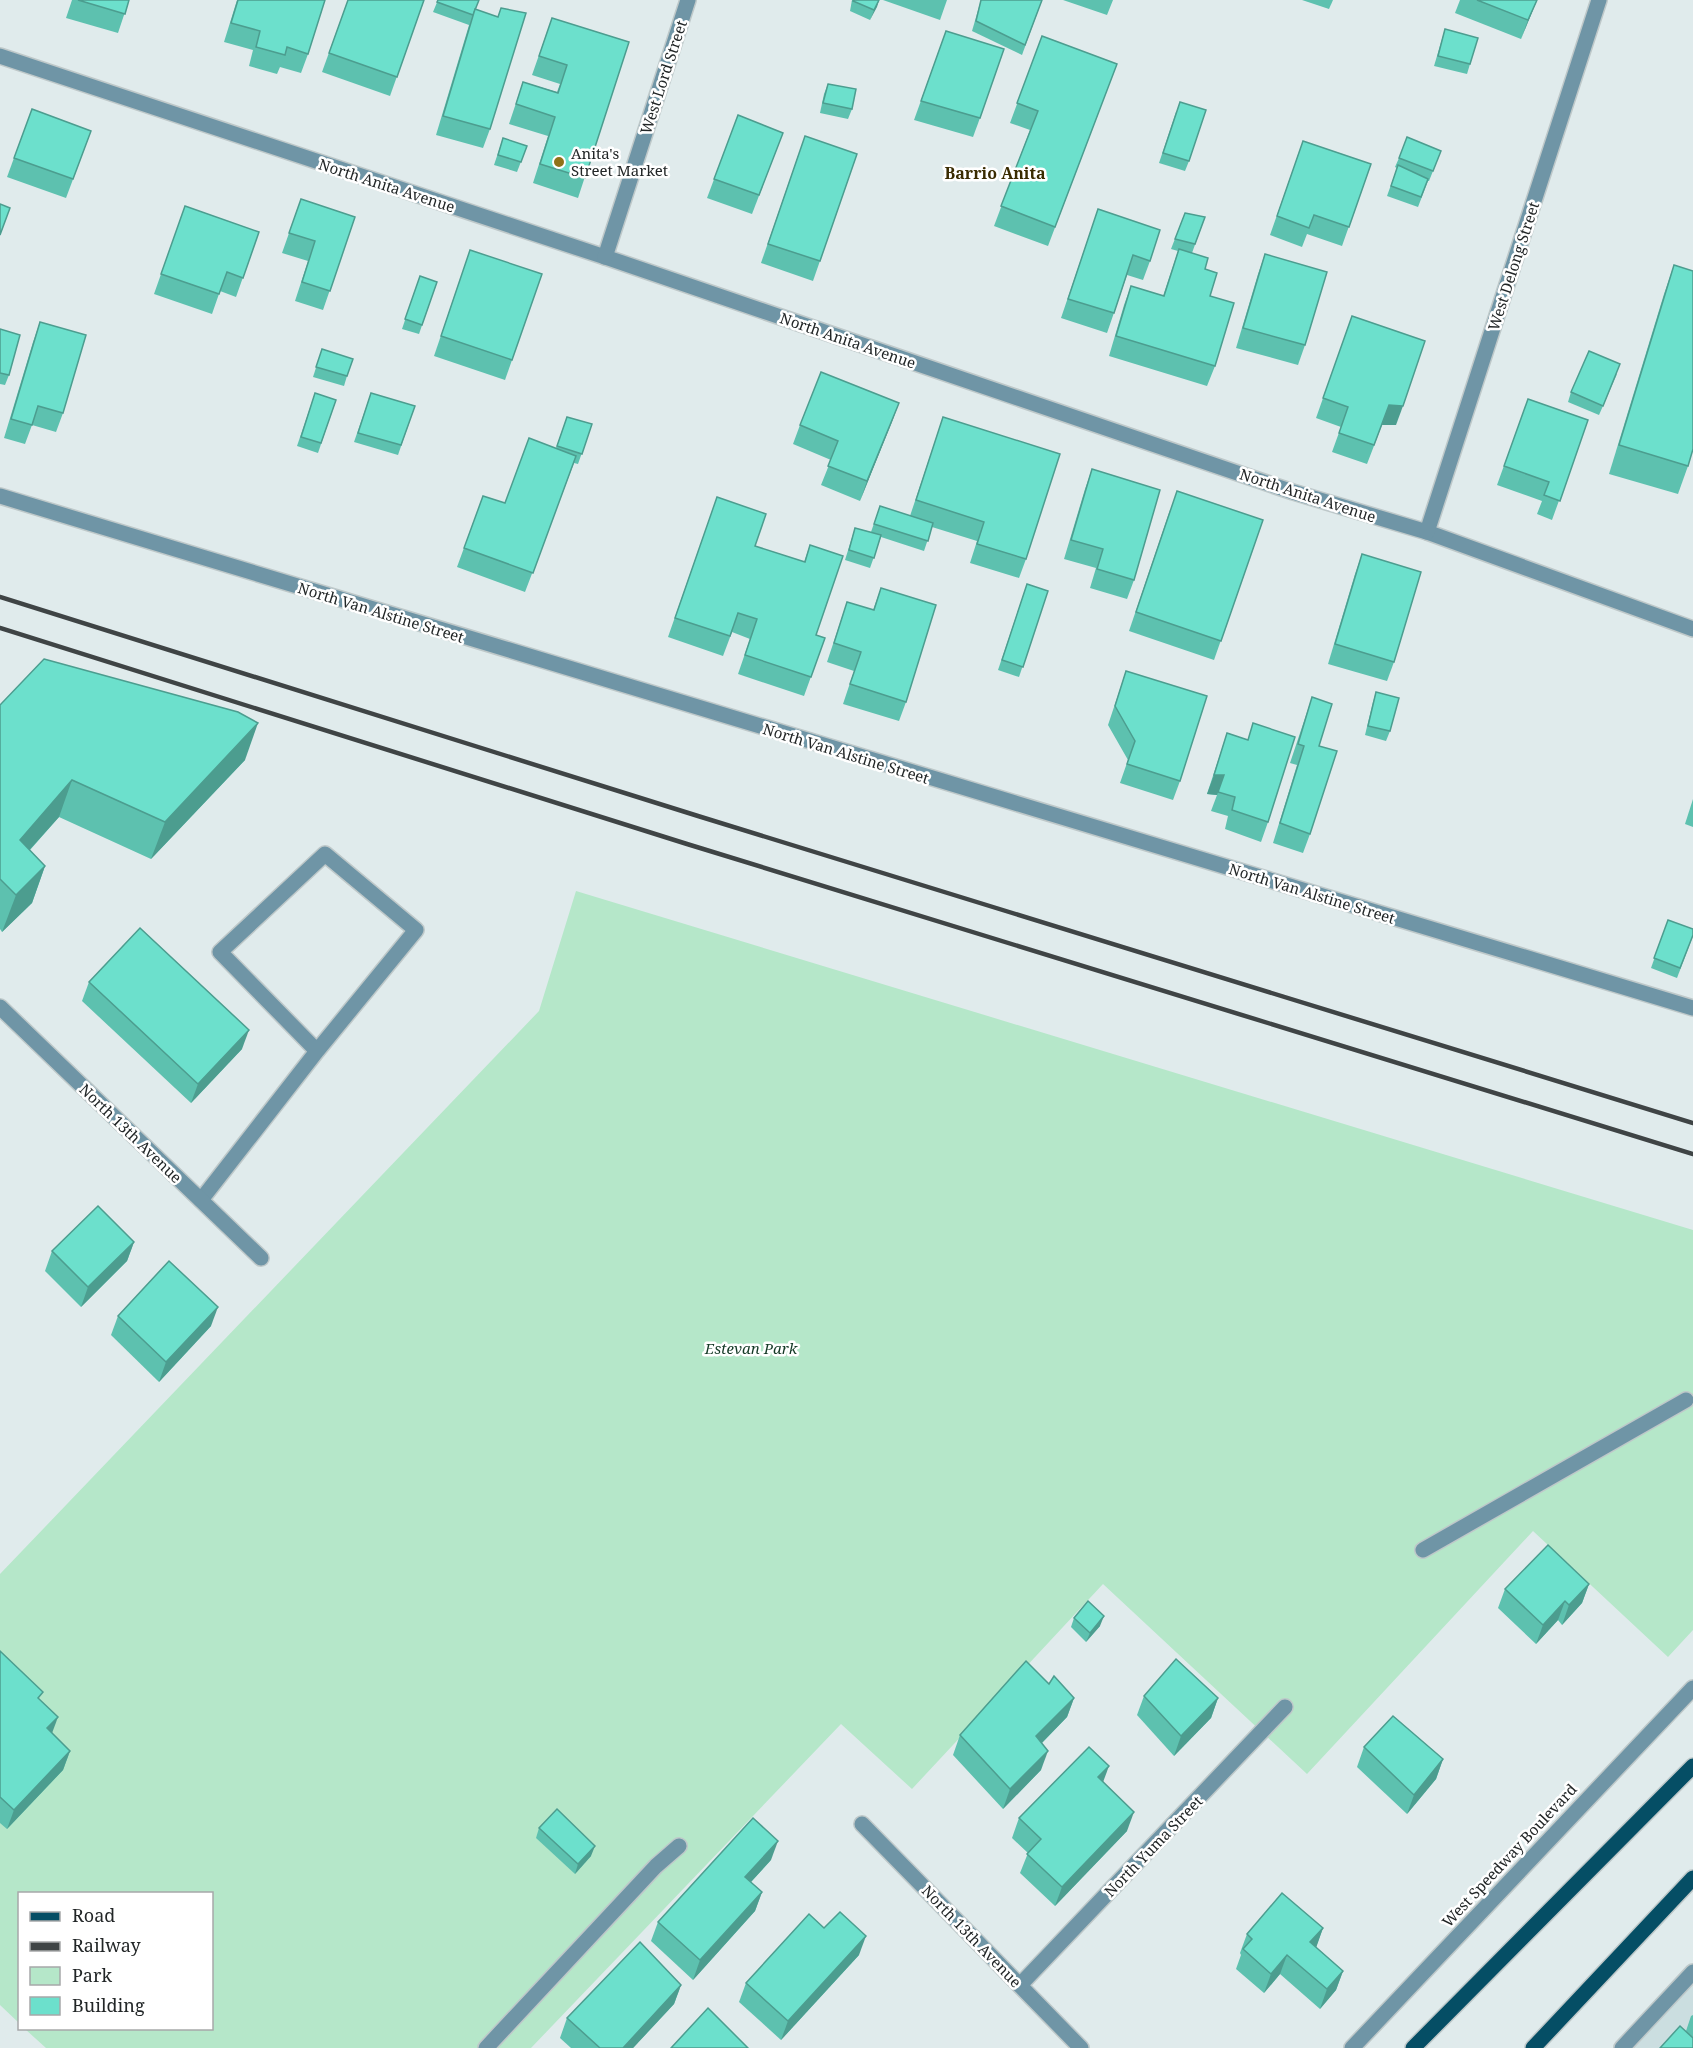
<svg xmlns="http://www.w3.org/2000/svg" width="1693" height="2048" viewBox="0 0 1693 2048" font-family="'Noto Serif',serif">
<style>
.built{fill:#cbdee0}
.green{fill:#b5e7c9}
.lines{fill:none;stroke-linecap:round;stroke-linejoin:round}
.lane-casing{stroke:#bec8c9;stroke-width:18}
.street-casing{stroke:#bec8c9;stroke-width:18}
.primary-casing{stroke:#bec8c9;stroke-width:18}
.lane{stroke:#6f95a6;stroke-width:15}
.street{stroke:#6f95a6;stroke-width:15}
.primary{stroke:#054e65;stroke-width:15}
.rail{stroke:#3f4445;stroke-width:4.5}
.wall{fill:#5dc1af}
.shaded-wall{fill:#4c9d8f}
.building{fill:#6ce0cc;stroke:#4c9d8f;stroke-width:1.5}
.poi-dot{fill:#907218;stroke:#fff;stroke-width:2}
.labels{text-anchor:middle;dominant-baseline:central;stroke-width:5;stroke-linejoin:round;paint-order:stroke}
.street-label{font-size:15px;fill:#222627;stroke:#fff}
.poi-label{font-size:15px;fill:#222627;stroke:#fff;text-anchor:start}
.park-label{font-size:15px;font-style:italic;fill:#133925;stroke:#fff}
.neighbourhood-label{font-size:16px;font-weight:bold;fill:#392b01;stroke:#fff}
</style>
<rect width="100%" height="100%" fill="#e0ebec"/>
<path class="built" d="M1693,1982V2048H1633Z"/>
<path class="green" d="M576,891L1693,1230V1630L1668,1657L1533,1531L1307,1774L1103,1584L912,1789L841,1724L531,2048H46L25,2029L212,2028V1894H20L19,2023L0,2005V1574L539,1011Z"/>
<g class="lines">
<g class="lane-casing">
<g id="lane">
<path d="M201,1200L317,1051L416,930L325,854L220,952L317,1051"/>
<path d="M1423,1550L1686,1400"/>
<path d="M486,2048L656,1866L679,1846"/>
</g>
</g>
<g class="street-casing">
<g id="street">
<path d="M0,56L605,257L1293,492L1427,532L1693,629"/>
<path d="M605,257L688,0"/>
<path d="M0,496L1693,1008"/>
<path d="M1427,532L1599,0"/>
<path d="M0,1007L261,1258"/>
<path d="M862,1824L1081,2048"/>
<path d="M1020,1985L1285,1707"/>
<path d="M1352,2048L1693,1688"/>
<path d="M1622,2048L1693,1972"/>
</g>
</g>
<g class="primary-casing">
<g id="primary">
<path d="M1413,2048L1693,1766"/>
<path d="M1533,2048L1693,1878"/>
</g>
</g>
<use href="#lane" class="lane"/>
<use href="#street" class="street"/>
<use href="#primary" class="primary"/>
<g class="rail">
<path d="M0,597L698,816L1693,1123"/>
<path d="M0,628L687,844L1693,1154"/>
</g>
</g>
<g class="wall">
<path d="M72,0H129L118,33L66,18Z"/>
<path d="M237,0H325L308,54L301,73L280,67L277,74L249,66L253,50L224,42Z"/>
<path d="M348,0H424L390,96L322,72Z"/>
<path d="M438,0L476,9L490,129L483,148L436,135L469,25L433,12Z"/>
<path d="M852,0H879L870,20L850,11Z"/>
<path d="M883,0H947L940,20Z"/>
<path d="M981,0H1042L1022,55L972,31Z"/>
<path d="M1063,0H1113L1107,15Z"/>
<path d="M1302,0H1333L1329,9Z"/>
<path d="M1460,0H1537L1521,39L1455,13Z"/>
<path d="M552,18L629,42L578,198L533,183L548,136L509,124L523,82L557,92L560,84L532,75Z"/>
<path d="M1445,29L1470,64L1467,74L1434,66Z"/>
<path d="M946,31L980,118L973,137L914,120Z"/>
<path d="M1042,36L1117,64L1048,246L994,226L1030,130L1010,123Z"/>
<path d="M828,84L852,109L848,119L820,113L824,94Z"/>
<path d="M32,109L91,131L66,198L7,177Z"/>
<path d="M1176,112L1189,161L1185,171L1159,163Z"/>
<path d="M738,115L783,133L752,214L707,198Z"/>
<path d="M503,138L527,146L517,172L494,165Z"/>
<path d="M1303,141L1371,164L1342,246L1307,234L1302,247L1270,235Z"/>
<path d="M1441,151L1429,181H1428L1418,207L1387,196L1397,168L1395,167L1399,158Z"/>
<path d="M857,154L813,281L761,263L798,156Z"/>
<path d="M301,199L355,217L323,310L295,301L308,261L282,253Z"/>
<path d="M185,206L259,232L236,297L220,291L212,314L154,294Z"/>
<path d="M1098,209L1150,261L1143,280L1127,275L1107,333L1061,318Z"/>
<path d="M1185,213L1205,217L1192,253L1205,269L1210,296L1215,366L1207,386L1109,356L1124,305L1131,286L1163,296L1178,251L1171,249Z"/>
<path d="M470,250L512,360L505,380L434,356Z"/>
<path d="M1265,254L1305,345L1298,365L1236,348L1258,274Z"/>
<path d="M1674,265L1688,466L1678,494L1609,474L1664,294Z"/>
<path d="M420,276L437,282L419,334L402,329Z"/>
<path d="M1352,316L1396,425H1382L1367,464L1332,452L1341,427L1316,418Z"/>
<path d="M40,322L63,413L56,432L32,425L25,444L4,438L33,342Z"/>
<path d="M0,329L9,375L5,385L0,384Z"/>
<path d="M322,349L347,376L344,386L313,377Z"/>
<path d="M1617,374L1599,415L1568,402L1571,392Z"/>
<path d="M315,393L336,400L318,453L297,446Z"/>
<path d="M371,393L415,406L398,455L354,442Z"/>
<path d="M1528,399L1588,420L1552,520L1537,514L1542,501L1497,485Z"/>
<path d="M899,403L860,501L821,485L831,460L793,444L800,425Z"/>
<path d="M567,417L592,424L578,464L574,463L525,592L457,567L483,496L505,503L556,448Z"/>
<path d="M943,417L1026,559L1019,578L970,563L977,541L932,527L924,551L881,537L870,568L845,560L855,528L871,532L880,506L910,516Z"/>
<path d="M1092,469L1134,580L1127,599L1090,588L1096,568L1064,559L1085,489Z"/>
<path d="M717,497L755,546L804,562L810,545L816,635L825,638L804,696L738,674L750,639L732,632L723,656L668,637Z"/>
<path d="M1170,510L1263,520L1214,660L1129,631Z"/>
<path d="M1362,554L1394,662L1387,681L1328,664L1355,574Z"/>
<path d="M1027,584L1048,591L1019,677L998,670Z"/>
<path d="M881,588L906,702L899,721L843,704L854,671L827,662L847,602L873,610Z"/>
<path d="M1126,671L1180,781L1173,800L1120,783L1128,760L1108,725Z"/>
<path d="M1376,692L1390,731L1386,741L1365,735L1373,702Z"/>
<path d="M1312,697L1319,746L1310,834L1303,853L1273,843L1297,765L1290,763Z"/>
<path d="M0,705L245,760L151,859L59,817L30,850L45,866L32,903L2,932L0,929Z"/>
<path d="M1253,723L1268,822L1261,842L1225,829L1228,816L1211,811L1217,795L1207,794L1227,733L1248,740Z"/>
<path d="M1693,799V827L1685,824Z"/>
<path d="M1668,920L1693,936L1677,978L1651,968Z"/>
<path d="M89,982L242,1049L191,1103L82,1001Z"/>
<path d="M134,1242L127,1261L81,1307L45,1271L52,1251Z"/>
<path d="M118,1316L211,1326L159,1382L111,1335Z"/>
<path d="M1589,1584L1582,1603L1562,1625L1558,1620L1536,1644L1498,1608L1505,1589Z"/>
<path d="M1074,1618L1100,1626L1086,1642L1071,1627Z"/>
<path d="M0,1651L40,1700L52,1733L70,1751L63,1770L7,1829L0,1823Z"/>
<path d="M1144,1696L1218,1698L1211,1718L1174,1756L1137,1715Z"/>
<path d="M1074,1698L1067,1717L1042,1743L1041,1770L1003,1809L953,1755L960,1735Z"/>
<path d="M1364,1747L1443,1759L1436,1779L1407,1814L1357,1767Z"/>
<path d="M1103,1782L1127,1831L1055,1906L1020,1873L1028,1853L1012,1838L1019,1818Z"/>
<path d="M539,1828L591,1856L575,1874L536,1838Z"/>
<path d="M771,1860L751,1882L762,1892L755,1911L693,1980L651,1941L658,1922Z"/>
<path d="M824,1928L859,1955L781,2040L739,2002L746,1983Z"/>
<path d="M1323,1928L1316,1947L1343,1971L1336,1990L1320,2009L1280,1974L1264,1993L1236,1969L1241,1955L1240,1953L1247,1934Z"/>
<path d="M681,1985L674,2004L633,2048H571L560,2038L567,2018Z"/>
<path d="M1693,2015V2048L1686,2031L1691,2016Z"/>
</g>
<g class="shaded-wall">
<path d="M879,0L877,7L870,20L874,10Z"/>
<path d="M1537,0L1521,39L1528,20Z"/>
<path d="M899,403L892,422L860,501L867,481Z"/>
<path d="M1389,405L1403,406L1396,425H1382Z"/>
<path d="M258,723L245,760L151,859L165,822Z"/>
<path d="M1214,775H1224L1217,795L1207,794Z"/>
<path d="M72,780L59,817L6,876L20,840Z"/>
<path d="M45,866L32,903L2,932L16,895Z"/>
<path d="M249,1030L242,1049L191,1103L198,1084Z"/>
<path d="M134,1242L127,1261L81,1307L88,1287Z"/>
<path d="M218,1307L211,1326L159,1382L166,1362Z"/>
<path d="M1589,1584L1582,1603L1562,1625L1569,1605Z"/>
<path d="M1565,1601L1558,1620L1536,1644L1543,1625Z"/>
<path d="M1104,1616L1100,1626L1086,1642L1090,1633Z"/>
<path d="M1074,1698L1067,1717L1029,1756L1036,1736Z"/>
<path d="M1218,1698L1211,1718L1174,1756L1181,1736Z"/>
<path d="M58,1717L51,1736L47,1728Z"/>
<path d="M70,1751L63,1770L7,1829L14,1810Z"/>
<path d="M1048,1751L1041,1770L1003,1809L1010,1789Z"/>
<path d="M1443,1759L1436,1779L1407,1814L1414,1795Z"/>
<path d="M1109,1766L1102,1785L1098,1777Z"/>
<path d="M1134,1812L1127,1831L1055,1906L1062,1887Z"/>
<path d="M778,1841L771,1860L738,1896L745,1877Z"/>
<path d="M595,1846L591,1856L575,1874L578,1864Z"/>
<path d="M762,1892L755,1911L693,1980L700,1960Z"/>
<path d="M1323,1928L1316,1948L1310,1942Z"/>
<path d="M866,1936L859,1955L781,2040L788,2021Z"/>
<path d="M1287,1955L1280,1974L1264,1993L1271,1974Z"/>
<path d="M1343,1971L1336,1990L1320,2009L1327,1989Z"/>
<path d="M681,1985L674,2004L633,2048H623Z"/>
</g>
<g class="building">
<path d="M78,0H129L125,14Z"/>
<path d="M238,0H325L308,54L287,47L285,55L256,47L260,31L231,23Z"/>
<path d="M348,0H424L397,77L329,53Z"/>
<path d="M438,0H479L473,15L437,2Z"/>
<path d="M854,0H879L874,10L853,1Z"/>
<path d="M981,0H1042L1025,45L976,21Z"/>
<path d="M1477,0H1537L1528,20Z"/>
<path d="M501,8L526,13L490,129L443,116L475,9L498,17Z"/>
<path d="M552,18L629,42L585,178L540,164L555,117L516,104L523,82L558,93L567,65L539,56Z"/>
<path d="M1445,29L1478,38L1470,64L1438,56Z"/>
<path d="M946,31L1004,49L980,118L921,101Z"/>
<path d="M1042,36L1117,64L1055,227L1001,206L1038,111L1017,103Z"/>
<path d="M828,84L856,89L852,109L823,103Z"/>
<path d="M1180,102L1206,110L1189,161L1163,153Z"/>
<path d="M32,109L91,131L73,179L14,158Z"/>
<path d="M738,115L783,133L759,195L714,179Z"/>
<path d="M805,136L857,154L820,261L768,244Z"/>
<path d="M1407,137L1441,151L1433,171L1399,158Z"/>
<path d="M503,138L527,146L521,162L498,155Z"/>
<path d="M1303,141L1371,164L1349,227L1314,215L1309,228L1277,216Z"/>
<path d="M1398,165L1428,179L1421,197L1391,186Z"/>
<path d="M301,199L355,217L330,291L302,282L315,241L289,233Z"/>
<path d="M0,204L10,208L0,235Z"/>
<path d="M185,206L259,232L243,278L227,272L219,294L161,274Z"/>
<path d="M1098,209L1160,230L1150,261L1133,255L1114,313L1068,299Z"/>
<path d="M1185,213L1205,217L1195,244L1175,239Z"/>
<path d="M1179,249L1208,258L1205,269L1217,273L1210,296L1234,303L1215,366L1116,336L1131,286L1164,296Z"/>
<path d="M470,250L542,274L512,360L441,336Z"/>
<path d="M1265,254L1327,272L1305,345L1243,328Z"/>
<path d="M1674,265L1693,271V449L1688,466L1619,445Z"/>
<path d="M420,276L437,282L422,325L405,319Z"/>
<path d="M1352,316L1425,341L1403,406L1389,405L1374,445L1339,433L1348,407L1323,398Z"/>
<path d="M40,322L86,335L63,413L38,406L32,425L11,419Z"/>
<path d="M0,329L20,335L9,375L0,373Z"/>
<path d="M322,349L353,359L347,376L316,367Z"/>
<path d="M1589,351L1620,364L1603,406L1571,392Z"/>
<path d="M821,372L899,403L867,481L828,466L838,441L800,425Z"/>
<path d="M315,393L336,400L321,443L301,437Z"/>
<path d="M371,393L415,406L401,445L358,433Z"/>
<path d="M1528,399L1588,420L1560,501L1544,495L1549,482L1504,466Z"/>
<path d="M567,417L592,424L582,454L557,446Z"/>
<path d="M943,417L1060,454L1026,559L977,544L984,522L916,500Z"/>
<path d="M529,438L576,456L533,573L464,548L483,496L505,503Z"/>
<path d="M1092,469L1160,490L1134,580L1097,569L1103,549L1071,540Z"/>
<path d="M1177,491L1263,520L1221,641L1136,612Z"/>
<path d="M717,497L766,514L755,546L805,562L810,545L843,556L816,635L825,638L811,677L745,655L757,619L738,613L730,636L675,618Z"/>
<path d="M880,506L933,523L928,541L874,524Z"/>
<path d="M855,528L881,535L874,558L849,550Z"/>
<path d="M1362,554L1421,572L1394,662L1335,644Z"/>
<path d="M1027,584L1048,591L1023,667L1002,660Z"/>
<path d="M881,588L936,605L906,702L850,684L861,652L834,643L847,602L874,610Z"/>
<path d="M44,659L238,712L258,723L165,822L72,780L20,840L45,866L16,895L0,879V705Z"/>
<path d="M1126,671L1207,696L1180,781L1127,764L1135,741L1115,706Z"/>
<path d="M1376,692L1399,698L1390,731L1368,726Z"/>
<path d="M1312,697L1332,704L1319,746L1337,751L1310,834L1280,823L1304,746L1298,744Z"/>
<path d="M1253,723L1295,737L1268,822L1232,810L1235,797L1218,792L1224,775H1214L1227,733L1248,740Z"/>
<path d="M1668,920L1693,929V935L1680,968L1654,958Z"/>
<path d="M140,928L249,1030L198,1084L89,982Z"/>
<path d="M98,1206L134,1242L88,1287L52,1251Z"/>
<path d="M169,1261L218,1307L166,1362L118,1316Z"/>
<path d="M1548,1545L1589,1584L1569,1605L1565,1601L1543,1625L1505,1589Z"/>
<path d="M1088,1601L1104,1616L1090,1633L1074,1618Z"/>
<path d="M0,1651L43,1692L38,1698L58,1717L47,1728L70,1751L14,1810L0,1797Z"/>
<path d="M1176,1659L1218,1698L1181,1736L1144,1696Z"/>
<path d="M1026,1661L1049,1684L1054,1676L1074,1698L1036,1736L1048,1751L1010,1789L960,1735Z"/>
<path d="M1393,1716L1443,1759L1414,1795L1364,1747Z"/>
<path d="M1089,1747L1109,1766L1098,1777L1134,1812L1062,1887L1027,1854L1041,1839L1019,1818Z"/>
<path d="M557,1809L595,1846L578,1864L539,1828Z"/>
<path d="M753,1818L778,1841L745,1877L762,1892L700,1960L658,1922Z"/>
<path d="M1282,1893L1323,1928L1310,1942L1343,1971L1327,1989L1287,1955L1271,1974L1243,1949L1252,1939L1247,1934Z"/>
<path d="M840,1912L866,1936L788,2021L746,1983L809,1914L824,1928Z"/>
<path d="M640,1942L681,1985L623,2048H600L567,2018Z"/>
<path d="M708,2008L748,2048H671Z"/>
<path d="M1680,2026L1693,2038V2048H1660Z"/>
</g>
<circle class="poi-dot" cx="559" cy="162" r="6"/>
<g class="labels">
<g class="street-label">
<text transform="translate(663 77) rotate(-72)">West Lord Street</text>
<text transform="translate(387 185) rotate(18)">North Anita Avenue</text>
<text transform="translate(1513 266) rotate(-72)">West Delong Street</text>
<text transform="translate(848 340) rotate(19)">North Anita Avenue</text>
<text transform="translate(1308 495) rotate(18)">North Anita Avenue</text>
<text transform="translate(381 612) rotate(17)">North Van Alstine Street</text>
<text transform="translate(846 753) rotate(17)">North Van Alstine Street</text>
<text transform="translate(1312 893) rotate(17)">North Van Alstine Street</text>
<text transform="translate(131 1133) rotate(44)">North 13th Avenue</text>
<text transform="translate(1153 1846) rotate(-46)">North Yuma Street</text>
<text transform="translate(1509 1855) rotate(-47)">West Speedway Boulevard</text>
<text transform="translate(972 1936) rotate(46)">North 13th Avenue</text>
</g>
<g class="poi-label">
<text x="571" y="153">Anita's<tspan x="571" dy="17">Street Market</tspan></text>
</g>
<g class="park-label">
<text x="751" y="1348">Estevan Park</text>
</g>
<g class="neighbourhood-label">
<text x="995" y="173">Barrio Anita</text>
</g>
</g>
<rect x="18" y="1892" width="195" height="138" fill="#ffffff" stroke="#a7a8a9" stroke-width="1.5"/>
<rect x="30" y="1912" width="30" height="9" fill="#054e65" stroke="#a7a8a9" stroke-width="1.5"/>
<text x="72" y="1922" font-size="18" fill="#222627">Road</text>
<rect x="30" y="1942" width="30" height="9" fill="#3f4445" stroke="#a7a8a9" stroke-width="1.5"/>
<text x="72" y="1952" font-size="18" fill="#222627">Railway</text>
<rect x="30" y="1967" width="30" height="18" fill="#b5e7c9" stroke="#a7a8a9" stroke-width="1.5"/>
<text x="72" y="1982" font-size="18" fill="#222627">Park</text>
<rect x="30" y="1997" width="30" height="18" fill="#6ce0cc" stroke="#a7a8a9" stroke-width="1.5"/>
<text x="72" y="2012" font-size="18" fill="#222627">Building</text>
</svg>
